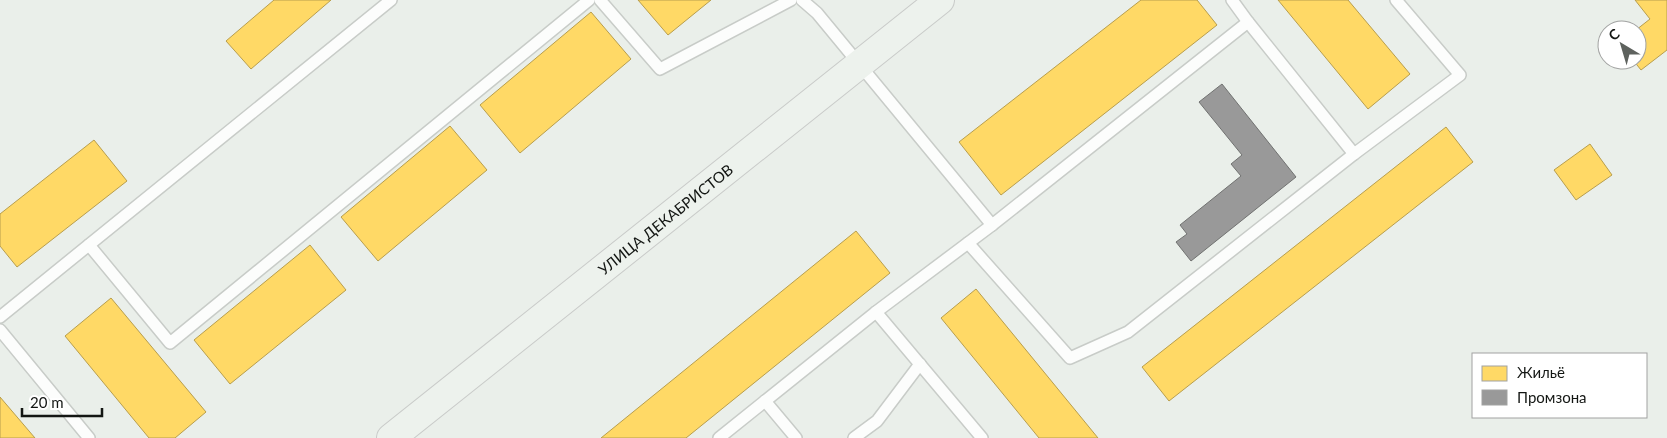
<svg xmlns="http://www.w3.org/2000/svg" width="1667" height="438" viewBox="0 0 1667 438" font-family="Lato,sans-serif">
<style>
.homes{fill:#ffd966;stroke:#b89e4d}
.industry{fill:#999;stroke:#717271}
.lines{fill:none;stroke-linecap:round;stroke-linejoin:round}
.service-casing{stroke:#c8ccc8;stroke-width:14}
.primary-casing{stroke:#c9cbc9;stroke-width:30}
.service{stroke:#fcfdfc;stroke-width:11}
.primary{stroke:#edf2ed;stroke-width:28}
.labels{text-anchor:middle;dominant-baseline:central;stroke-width:5;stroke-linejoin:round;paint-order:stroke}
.street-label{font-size:15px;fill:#131613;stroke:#fff}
</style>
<rect width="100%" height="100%" fill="#eaefea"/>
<g class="homes">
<path d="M274,0H331L251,69L226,41Z"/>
<path d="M638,0H711L668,35Z"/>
<path d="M1141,0H1197L1217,25L1001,195L959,142Z"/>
<path d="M1278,0H1348L1410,74L1368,109Z"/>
<path d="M1635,0H1667V50L1641,70L1633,60H1637L1636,30L1650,19Z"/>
<path d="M591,12L631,59L520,153L480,105Z"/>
<path d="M450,126L487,170L378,261L341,217Z"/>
<path d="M1446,127L1473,162L1169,401L1142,367Z"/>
<path d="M94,140L127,181L17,267L0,246V214Z"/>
<path d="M1590,144L1612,175L1576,200L1554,170Z"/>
<path d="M856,231L890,273L686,438H601Z"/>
<path d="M310,245L346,290L230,384L194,340Z"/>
<path d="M976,289L1098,438H1039L941,318Z"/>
<path d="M111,298L206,412L175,438H149L65,336Z"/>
<path d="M0,397L35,438H0Z"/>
</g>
<path class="industry" d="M1222,84L1296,177L1191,261L1176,242L1187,234L1180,225L1241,176L1231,164L1242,155L1199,102Z"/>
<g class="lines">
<g class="service-casing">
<g id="service">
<path d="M600,0L660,69L791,0"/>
<path d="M802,0L817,13L992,225L1248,22L1354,154"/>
<path d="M1232,0L1248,22"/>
<path d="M968,243L1070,358L1128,332L1354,154L1460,75L1396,0"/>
<path d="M89,245L170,343L589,0"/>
<path d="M876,312L992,225"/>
<path d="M0,317L391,0"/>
<path d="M0,330L89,438"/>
<path d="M765,401L796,438"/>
<path d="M719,438L876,312L982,438"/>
<path d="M854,438L877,421L920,364"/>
</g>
</g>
<g class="primary-casing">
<g id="primary">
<path id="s1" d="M391,438L940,0"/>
</g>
</g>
<use href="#service" class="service"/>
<use href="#primary" class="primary"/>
</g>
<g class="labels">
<g class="street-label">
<text stroke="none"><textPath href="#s1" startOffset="351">УЛИЦА ДЕКАБРИСТОВ</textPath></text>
</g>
</g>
<rect x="1472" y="353" width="175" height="65" fill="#ffffff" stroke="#a1a2a1"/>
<rect x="1482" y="366" width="25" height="15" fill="#ffd966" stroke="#a1a2a1"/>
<text x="1517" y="378" font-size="15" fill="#131613">Жильё</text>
<rect x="1482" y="390" width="25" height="15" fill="#999999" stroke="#a1a2a1"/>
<text x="1517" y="403" font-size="15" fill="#131613">Промзона</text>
<g transform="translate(1622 45) rotate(322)"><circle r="24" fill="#ffffff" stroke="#a1a2a1"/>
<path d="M0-4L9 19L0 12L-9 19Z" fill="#5e625e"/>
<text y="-8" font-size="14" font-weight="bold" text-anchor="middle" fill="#131613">С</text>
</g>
<path d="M22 408v8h80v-8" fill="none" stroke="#131613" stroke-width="2.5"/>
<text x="30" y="408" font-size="15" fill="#131613" stroke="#ffffff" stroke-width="4" paint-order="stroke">20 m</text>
</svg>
